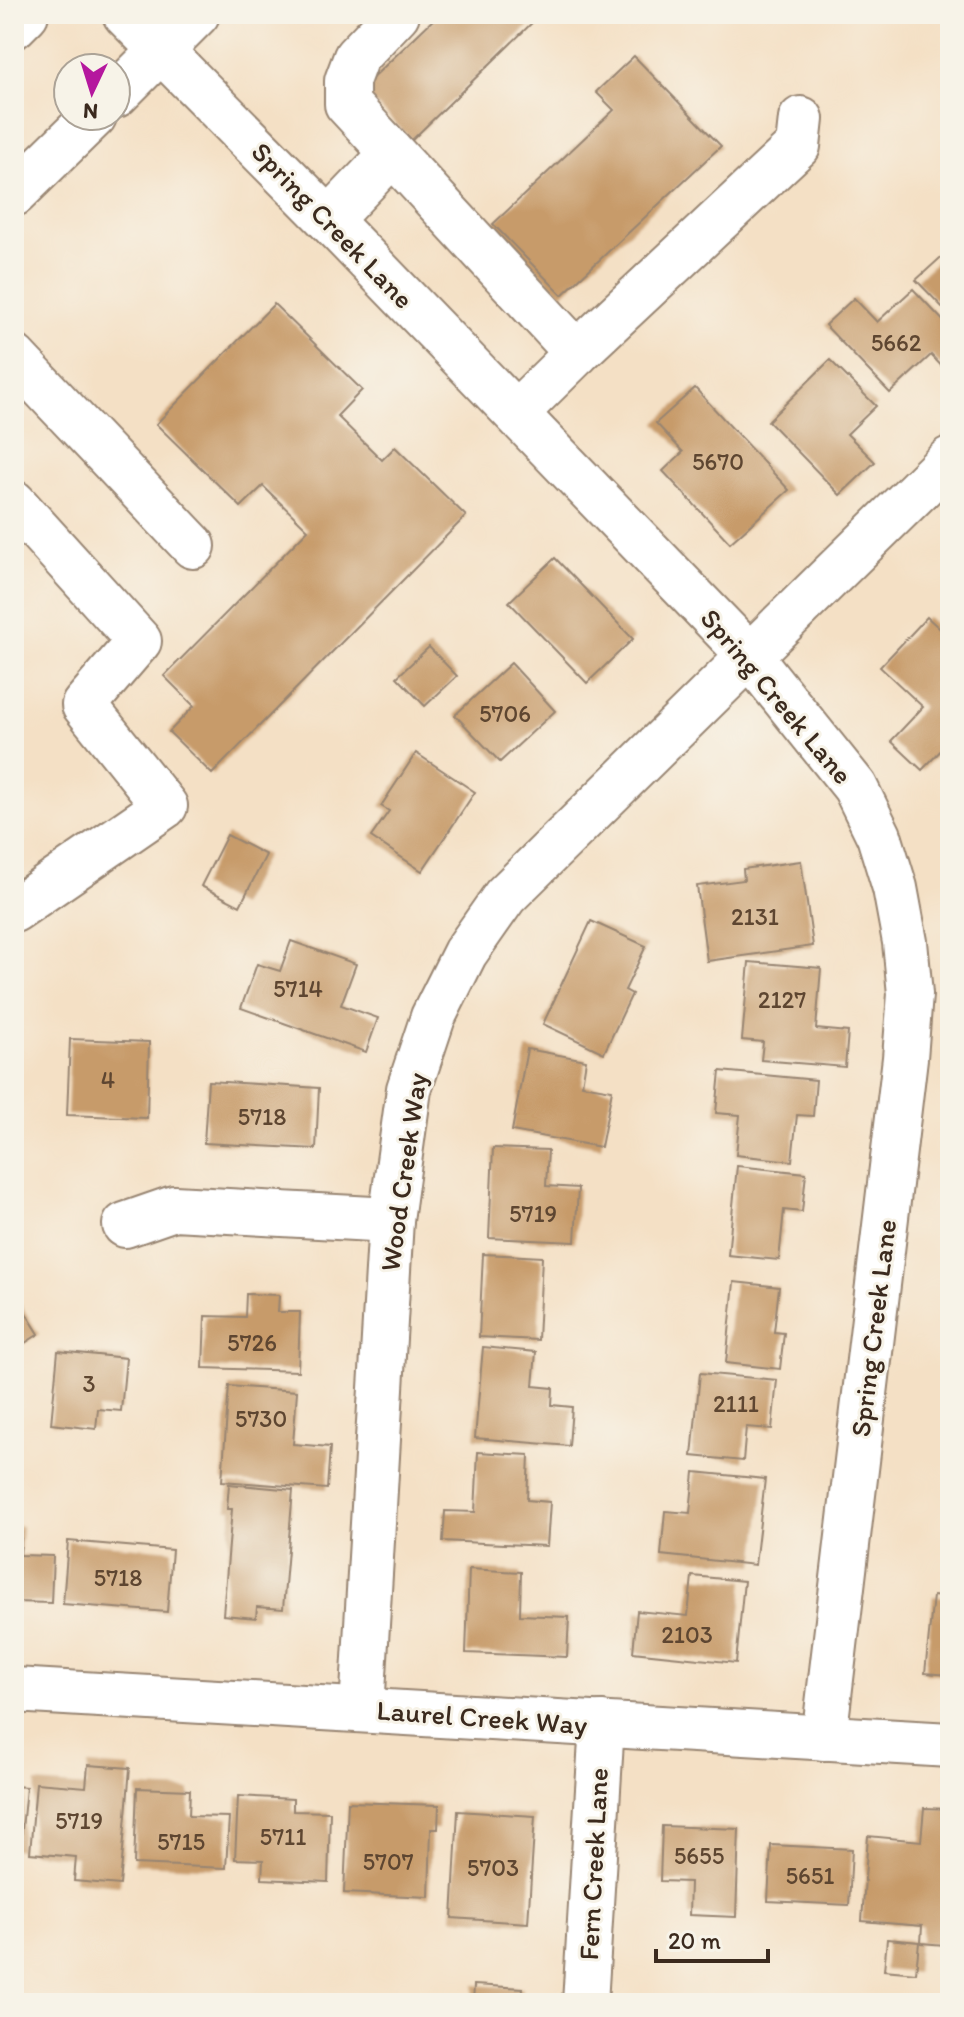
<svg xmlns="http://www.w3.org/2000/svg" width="964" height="2017" viewBox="0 0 964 2017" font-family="Itim,sans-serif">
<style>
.building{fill:#c79b6b}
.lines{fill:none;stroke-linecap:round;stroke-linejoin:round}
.minor-casing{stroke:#988572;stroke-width:48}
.major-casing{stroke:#988572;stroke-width:48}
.minor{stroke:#fff;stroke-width:44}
.major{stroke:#fff;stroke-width:44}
.labels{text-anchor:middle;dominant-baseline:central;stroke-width:6;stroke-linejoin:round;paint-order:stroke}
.number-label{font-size:24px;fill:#5e4631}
.street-label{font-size:28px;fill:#3b2a1e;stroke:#f7f3e8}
</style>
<rect width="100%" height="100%" fill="#f7f3e8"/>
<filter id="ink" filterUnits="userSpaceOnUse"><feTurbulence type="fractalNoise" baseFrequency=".0125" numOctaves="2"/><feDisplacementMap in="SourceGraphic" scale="16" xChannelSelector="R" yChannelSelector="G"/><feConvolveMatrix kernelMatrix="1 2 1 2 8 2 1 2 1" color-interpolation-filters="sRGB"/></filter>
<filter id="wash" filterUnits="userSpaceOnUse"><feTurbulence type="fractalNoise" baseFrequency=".006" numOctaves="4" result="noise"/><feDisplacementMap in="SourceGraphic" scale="32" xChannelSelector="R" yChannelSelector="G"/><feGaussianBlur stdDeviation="1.8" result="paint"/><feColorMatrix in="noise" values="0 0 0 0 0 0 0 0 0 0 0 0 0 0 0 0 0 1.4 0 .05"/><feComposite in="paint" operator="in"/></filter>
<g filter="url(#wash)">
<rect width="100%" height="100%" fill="#f4e0c5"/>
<g id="blocks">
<g class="building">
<path d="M439,14H541L412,140L361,89Z"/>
<path d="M634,56L721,146L562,295L493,224L614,110L596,92Z"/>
<path d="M950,249V315L916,280Z"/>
<path d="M913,289L950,328V375L931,355L890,393L825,325L854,298L877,322Z"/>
<path d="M274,304L362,390L337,416L382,460L395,447L466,516L212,774L169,732L194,706L164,676L308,530L263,486L241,507L156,424Z"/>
<path d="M830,360L876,406L847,434L875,462L840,495L768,421Z"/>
<path d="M695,388L789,490L730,543L663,471L683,452L656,423Z"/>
<path d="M555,558L633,639L587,683L509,602Z"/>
<path d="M927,617L950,638V741L922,770L891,741L923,707L880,667Z"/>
<path d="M429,647L457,676L425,706L397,677Z"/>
<path d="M511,663L555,711L500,762L455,715Z"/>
<path d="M416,753L475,792L422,871L371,837L389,811L381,806Z"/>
<path d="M227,835L266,855L240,906L201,886Z"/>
<path d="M801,861L813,946L707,961L697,886L744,880L743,869Z"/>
<path d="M591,921L646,946L625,990L632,994L604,1053L543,1024Z"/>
<path d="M291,941L356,964L341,1005L378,1018L366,1052L241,1008L257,964L280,971Z"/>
<path d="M749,962L821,968L816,1029L848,1032L845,1067L761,1060L763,1042L742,1040Z"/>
<path d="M70,1039L149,1042L147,1118L67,1115Z"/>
<path d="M527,1049L586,1060L582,1085L612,1090L601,1147L512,1131Z"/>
<path d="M720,1071L816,1080L813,1116L797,1115L792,1161L736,1155L740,1115L716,1113Z"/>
<path d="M208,1081L319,1088L316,1149L204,1143Z"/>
<path d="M493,1148L548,1150L546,1186L578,1188L575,1242L489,1238Z"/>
<path d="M737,1166L806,1173L802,1212L784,1210L779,1260L728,1255Z"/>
<path d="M483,1254L542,1257L538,1340L479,1337Z"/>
<path d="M734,1282L779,1287L774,1332L784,1333L780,1369L726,1363Z"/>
<path d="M14,1294L39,1334L14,1350Z"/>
<path d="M246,1294L279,1295L278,1312H300L298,1371L203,1368L205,1316L245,1317Z"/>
<path d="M483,1347L536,1352L533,1386L553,1388L552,1405L572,1407L569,1446L475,1438Z"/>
<path d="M58,1351L126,1358L121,1411L98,1409L96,1429L51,1424Z"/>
<path d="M700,1373L777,1380L772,1429L746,1427L743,1461L692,1456Z"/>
<path d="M229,1386L297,1391L293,1444L330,1447L327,1489L222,1481Z"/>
<path d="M478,1452L529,1455L527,1500L550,1502L547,1546L443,1541L445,1511L475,1512Z"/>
<path d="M694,1472L765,1479L755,1565L661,1555L665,1511L690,1513Z"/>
<path d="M229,1484L293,1490L283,1609L257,1607L256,1618L223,1615L232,1509H227Z"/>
<path d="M14,1525L22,1526L20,1555L53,1556L51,1603L14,1602Z"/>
<path d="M68,1541L172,1550L167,1612L63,1604Z"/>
<path d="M469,1569L521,1572L520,1615L569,1617L567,1657L466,1653Z"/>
<path d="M692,1576L744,1581L736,1663L633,1652L637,1611L688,1616Z"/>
<path d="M933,1596L950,1598V1675L925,1673Z"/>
<path d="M88,1765L130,1768L120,1885L74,1881L76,1857L30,1853L36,1783L86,1787Z"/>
<path d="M14,1786L26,1787L20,1850L14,1849Z"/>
<path d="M137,1788L190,1790L189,1816L229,1817L226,1868L134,1864Z"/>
<path d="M238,1796L293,1799V1811L330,1812L328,1882L262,1879L263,1860L235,1859Z"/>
<path d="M348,1802L439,1805L438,1829H431L429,1897L344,1893Z"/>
<path d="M924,1808L950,1809V1885L945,1945L921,1943L922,1926L862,1921L868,1836L921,1841Z"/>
<path d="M458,1811L535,1816L528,1923L452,1918Z"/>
<path d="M662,1826L739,1829L736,1917L689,1915L690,1882L660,1881Z"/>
<path d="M771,1845L852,1849L849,1905L768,1901Z"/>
<path d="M887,1939L919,1942L916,1973L884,1970Z"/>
<path d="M474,1985L523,1988L522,2003H473Z"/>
</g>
</g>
</g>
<g filter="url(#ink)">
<use href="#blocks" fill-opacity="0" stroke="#988572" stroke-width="2"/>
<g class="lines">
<g class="minor-casing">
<g id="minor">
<path d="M125,14L329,220L749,655L855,787L879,836L895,888L905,942L910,994L905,1058L824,1738"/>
<path d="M397,14L356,57L347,81V104L577,353L798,146L801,119"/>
<path d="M14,26L26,14"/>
<path d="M329,220L392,154"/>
<path d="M14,357L193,546"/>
<path d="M516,413L577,353"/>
<path d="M14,503L139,641L84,705L165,806L14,910"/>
<path d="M125,1225L174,1208L391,1220"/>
<path d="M14,1690L950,1745"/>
<path d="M362,1709L391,1220L409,1089L433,1017L465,953L505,896L950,459"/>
<path d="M585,2003L602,1724"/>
</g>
</g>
<g class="major-casing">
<g id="major">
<path d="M116,95L197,14"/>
<path d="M14,194L94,116"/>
</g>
</g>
<use href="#minor" class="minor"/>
<use href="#major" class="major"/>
</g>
</g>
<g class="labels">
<g class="number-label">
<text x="896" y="342">5662</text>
<text x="718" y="461">5670</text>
<text x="505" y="713">5706</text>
<text x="755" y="916">2131</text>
<text x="298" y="988">5714</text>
<text x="782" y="999">2127</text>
<text x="108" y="1079">4</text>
<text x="262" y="1116">5718</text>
<text x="533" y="1213">5719</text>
<text x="252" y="1342">5726</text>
<text x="89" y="1383">3</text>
<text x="736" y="1403">2111</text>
<text x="261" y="1418">5730</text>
<text x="118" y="1577">5718</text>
<text x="687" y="1634">2103</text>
<text x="79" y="1820">5719</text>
<text x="283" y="1836">5711</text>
<text x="181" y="1841">5715</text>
<text x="699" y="1855">5655</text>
<text x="388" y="1861">5707</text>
<text x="493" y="1867">5703</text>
<text x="810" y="1875">5651</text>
</g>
<g class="street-label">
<text transform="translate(333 225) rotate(46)">Spring Creek Lane</text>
<text transform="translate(777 696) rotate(50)">Spring Creek Lane</text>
<text transform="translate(403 1172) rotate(-82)">Wood Creek Way</text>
<text transform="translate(873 1328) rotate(-83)">Spring Creek Lane</text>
<text transform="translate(482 1717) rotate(4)">Laurel Creek Way</text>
<text transform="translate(593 1864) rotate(-87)">Fern Creek Lane</text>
</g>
</g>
<rect width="964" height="2017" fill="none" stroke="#f7f3e8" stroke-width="48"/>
<g transform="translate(92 92) rotate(184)"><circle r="38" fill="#f7f3e8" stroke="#aca397" stroke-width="2"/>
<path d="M0-6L14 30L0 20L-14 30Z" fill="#b5179e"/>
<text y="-12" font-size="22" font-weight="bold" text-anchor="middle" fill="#3b2a1e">N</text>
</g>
<path d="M656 1949v12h112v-12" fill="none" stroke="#3b2a1e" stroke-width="4"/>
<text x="668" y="1949" font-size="24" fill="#3b2a1e" stroke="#f7f3e8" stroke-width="6" paint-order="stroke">20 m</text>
</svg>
